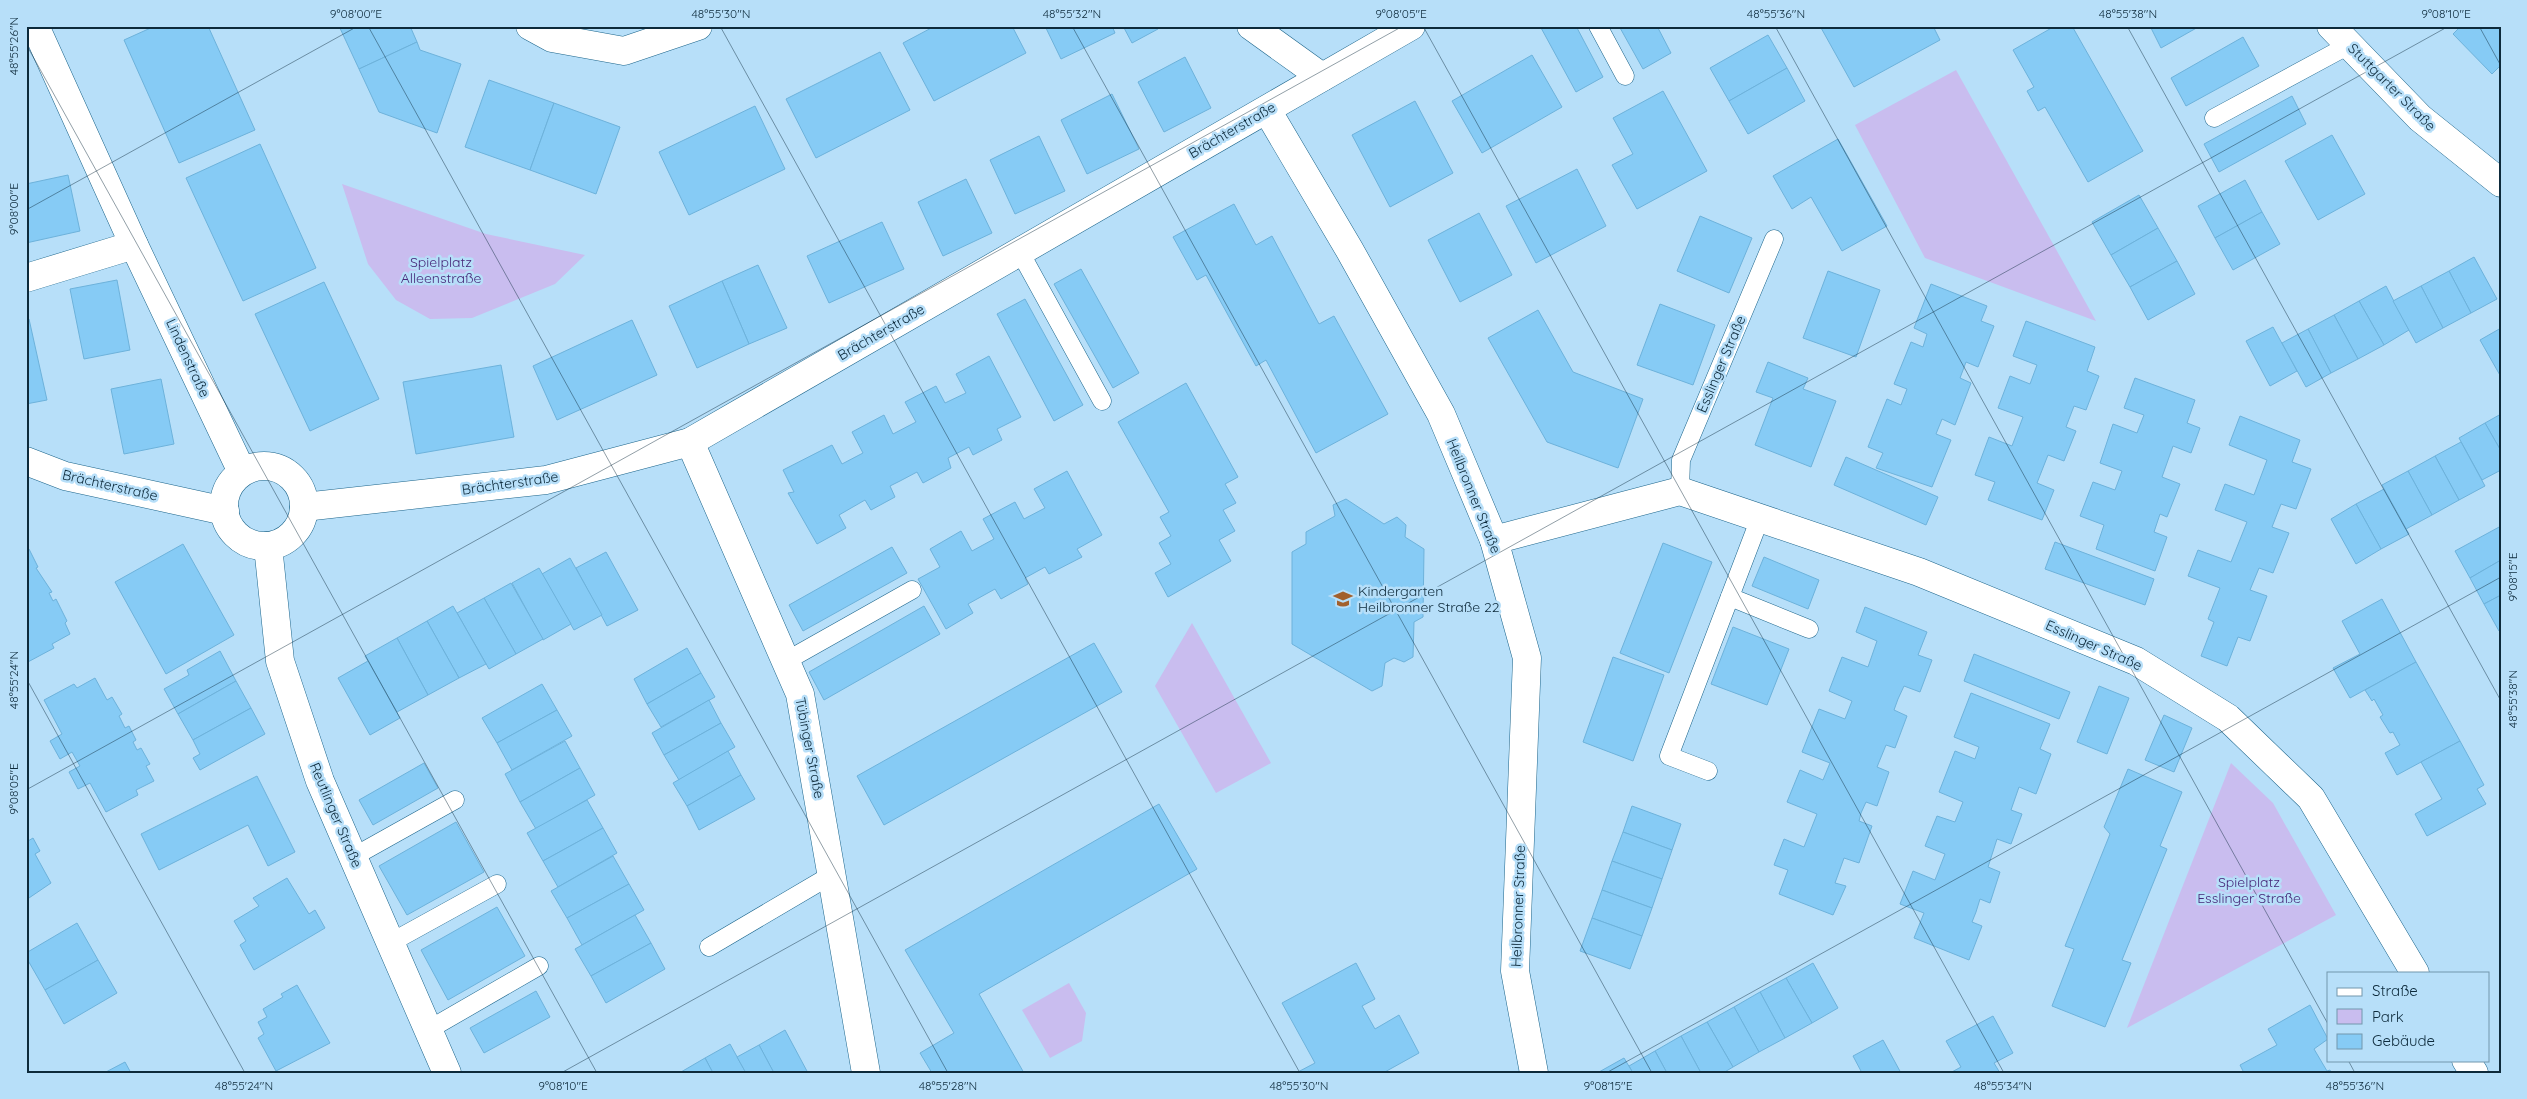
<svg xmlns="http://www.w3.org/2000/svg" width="2527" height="1099" viewBox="0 0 2527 1099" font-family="Quicksand,sans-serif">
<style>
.green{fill:#c9bdef}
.building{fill:#86cbf5;stroke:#6db2db}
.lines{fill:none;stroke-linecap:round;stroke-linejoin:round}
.lane-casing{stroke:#1c658b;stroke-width:19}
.street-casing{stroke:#1c658b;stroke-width:29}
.lane{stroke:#fff;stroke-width:18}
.street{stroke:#fff;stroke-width:28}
.ticks{fill:none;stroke:#0d2a3b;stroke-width:1;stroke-opacity:0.45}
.labels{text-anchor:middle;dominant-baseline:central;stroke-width:5;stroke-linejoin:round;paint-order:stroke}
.street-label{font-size:14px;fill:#0d2a3b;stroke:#b7dff9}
.park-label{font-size:14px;fill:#462778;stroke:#b7dff9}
.poi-label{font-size:14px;fill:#0d2a3b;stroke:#b7dff9;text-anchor:start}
.neatline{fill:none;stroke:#0d2a3b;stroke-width:2}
.ticks-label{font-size:12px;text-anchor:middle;fill:#0d2a3b}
</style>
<rect width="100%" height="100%" fill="#b7dff9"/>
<g class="green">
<path d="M1956,70L2096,321L1925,258L1855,125Z"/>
<path d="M342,184L486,234L585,255L555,284L472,318L430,319L396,300L368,264Z"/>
<path d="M1192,623L1271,763L1216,793L1155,686Z"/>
<path d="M2231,763L2273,803L2336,915L2127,1028Z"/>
<path d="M1069,983L1086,1013L1082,1041L1050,1058L1022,1010Z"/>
</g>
<g class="building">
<path d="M155,26H208L255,130L179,163L124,40Z"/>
<path d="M339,26H410L417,42L359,69Z"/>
<path d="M935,26H1012L1026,53L934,101L903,43Z"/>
<path d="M1045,26H1112L1115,33L1061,59Z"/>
<path d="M1123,26H1156L1158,29L1132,43Z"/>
<path d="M1540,26H1576L1603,77L1576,92Z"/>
<path d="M1619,26H1657L1671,53L1643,69Z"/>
<path d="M1820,26H1933L1940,40L1854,87Z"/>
<path d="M2055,26H2072L2143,151L2088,182L2045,107L2038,111L2027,91L2034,87L2013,50Z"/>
<path d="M2150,26H2200L2161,48Z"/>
<path d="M2461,26H2499L2501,28V65L2492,74L2453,34Z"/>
<path d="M1768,35L1787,68L1729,101L1710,68Z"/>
<path d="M2243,37L2259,66L2186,106L2171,78Z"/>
<path d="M417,42L420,50L461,64L437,133L379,112L359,69Z"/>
<path d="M880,52L910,110L816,158L786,99Z"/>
<path d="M1532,55L1562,107L1482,153L1452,101Z"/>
<path d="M1185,57L1211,108L1164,132L1138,82Z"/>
<path d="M1787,68L1805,101L1748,134L1729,101Z"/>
<path d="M489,80L554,103L530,170L465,147Z"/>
<path d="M1663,91L1707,171L1637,209L1612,165L1633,154L1613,118Z"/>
<path d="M1112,94L1139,149L1087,174L1061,120Z"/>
<path d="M2292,96L2306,124L2219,172L2204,144Z"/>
<path d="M1415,101L1453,173L1390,207L1352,135Z"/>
<path d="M554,103L620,127L596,194L530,170Z"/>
<path d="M755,106L785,169L689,215L659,152Z"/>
<path d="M2332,135L2365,194L2318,220L2285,161Z"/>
<path d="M1039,136L1065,191L1015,214L990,160Z"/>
<path d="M1838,139L1887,226L1842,251L1811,197L1792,209L1773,176Z"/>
<path d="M260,144L316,268L243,301L186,178Z"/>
<path d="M1577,169L1606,226L1536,263L1506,206Z"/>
<path d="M68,175L80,231L26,243V184Z"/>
<path d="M966,179L992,233L943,256L918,202Z"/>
<path d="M2245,180L2262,212L2215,238L2198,206Z"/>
<path d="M2139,195L2158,228L2111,255L2092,222Z"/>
<path d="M1234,204L1256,245L1272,236L1319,324L1334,316L1388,414L1316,453L1266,360L1256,366L1206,275L1197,280L1173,237Z"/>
<path d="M2262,212L2280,244L2233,270L2215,238Z"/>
<path d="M1479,213L1512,275L1460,302L1428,240Z"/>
<path d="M1700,216L1752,238L1729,293L1677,271Z"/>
<path d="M882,222L904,269L829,303L807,256Z"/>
<path d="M2158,228L2177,261L2130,287L2111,255Z"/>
<path d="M2474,257L2497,299L2471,313L2449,271Z"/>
<path d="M2177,261L2195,294L2148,320L2130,287Z"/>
<path d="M758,265L787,328L749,344L722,281Z"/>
<path d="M1081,269L1139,373L1113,388L1054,284Z"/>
<path d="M1828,271L1880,290L1856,357L1803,338Z"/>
<path d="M2449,271L2471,313L2443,328L2421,286Z"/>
<path d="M117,280L130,350L84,359L70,289Z"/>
<path d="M722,281L749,344L697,368L669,306Z"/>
<path d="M324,282L379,399L310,431L255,314Z"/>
<path d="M1931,284L1987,306L1981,321L1994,326L1978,367L1966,362L1960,378L1971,383L1955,425L1942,419L1936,434L1951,440L1932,487L1876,468L1883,453L1868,447L1887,399L1901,405L1907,389L1894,384L1911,342L1923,347L1927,334L1914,328Z"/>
<path d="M2386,286L2409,330L2384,345L2359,301Z"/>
<path d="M2421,286L2443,328L2416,343L2393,301Z"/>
<path d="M1025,299L1083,405L1054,421L997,314Z"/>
<path d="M2359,301L2384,345L2358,359L2334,315Z"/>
<path d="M1660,304L1715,325L1693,385L1637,365Z"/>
<path d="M1538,310L1573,372L1643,399L1618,468L1547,442L1488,338Z"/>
<path d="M2334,315L2358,359L2331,373L2308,329Z"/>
<path d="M26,319H29L47,400L26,404Z"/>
<path d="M632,320L657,375L557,420L533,366Z"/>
<path d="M2026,321L2095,347L2087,371L2099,376L2086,410L2074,406L2066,427L2076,431L2064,461L2048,455L2037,483L2054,490L2042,520L1988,500L1995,482L1975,475L1989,437L2012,446L2023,417L1998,408L2010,376L2030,384L2037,365L2013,356Z"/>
<path d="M2273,327L2297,371L2270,386L2246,341Z"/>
<path d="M2501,328V377L2480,340Z"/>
<path d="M2308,329L2331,373L2306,387L2282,343Z"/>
<path d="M989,356L1021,417L997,429L1002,440L973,455L969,447L948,458L951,468L923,483L917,472L900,481L890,486L895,497L871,510L865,500L839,515L846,528L817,544L788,493L794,492L783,470L832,445L842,464L863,453L852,432L884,415L893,434L916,422L905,402L936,386L945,403L966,393L956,374Z"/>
<path d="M1768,362L1808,378L1803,389L1836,401L1811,467L1755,445L1773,398L1756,392Z"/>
<path d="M501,365L514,437L416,454L403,382Z"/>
<path d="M2135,378L2195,400L2187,423L2200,428L2191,453L2173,446L2162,477L2180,484L2167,517L2160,514L2154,532L2167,537L2155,571L2096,549L2104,525L2080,516L2093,482L2115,490L2122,471L2100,463L2113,424L2137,433L2144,415L2124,408Z"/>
<path d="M161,379L174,444L124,454L111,389Z"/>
<path d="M1186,383L1238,477L1225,484L1236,503L1223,510L1235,531L1219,540L1231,561L1168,597L1155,573L1171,564L1159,543L1171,536L1160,517L1169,512L1118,422Z"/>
<path d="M2501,414V451L2485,423Z"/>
<path d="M2240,416L2300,440L2292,462L2311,469L2296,509L2281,504L2272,527L2289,533L2273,573L2259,568L2250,590L2267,596L2250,641L2238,637L2227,666L2201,656L2214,622L2208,619L2220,588L2188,576L2198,550L2231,562L2247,522L2215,510L2225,484L2254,495L2267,460L2229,445Z"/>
<path d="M2485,423L2501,451V470L2482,480L2459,438Z"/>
<path d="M2461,442L2485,486L2459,500L2435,456Z"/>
<path d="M2435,456L2459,500L2432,515L2408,471Z"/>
<path d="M1846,457L1938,497L1926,525L1834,485Z"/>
<path d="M1067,471L1102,535L1077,549L1082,557L1049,574L1045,567L1025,578L1028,584L1001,599L995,589L968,604L973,613L946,629L918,579L940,567L930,549L961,531L972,551L994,539L983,519L1015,502L1024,519L1045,508L1034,489Z"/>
<path d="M2408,471L2432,515L2406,529L2382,485Z"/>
<path d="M2384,489L2409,534L2381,549L2356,504Z"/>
<path d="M1346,499L1384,524L1397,517L1406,525L1405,537L1424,549L1423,617L1414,622L1413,657L1404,662L1394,658L1385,663L1382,686L1372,691L1292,644V552L1306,544V532L1335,516L1333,505Z"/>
<path d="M2356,504L2381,549L2356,564L2331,519Z"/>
<path d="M2501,526V560L2470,578L2455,551Z"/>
<path d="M2055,542L2154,579L2145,605L2045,569Z"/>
<path d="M1663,543L1712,562L1669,673L1620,653Z"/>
<path d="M183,544L234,635L166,674L115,582Z"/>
<path d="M892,547L907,573L803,631L789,605Z"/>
<path d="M29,549L38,567L36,568L52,592L49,593L53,601L56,599L67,621L65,623L70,634L52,644L54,648L26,663V551Z"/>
<path d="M606,552L638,610L607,626L576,568Z"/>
<path d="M1764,557L1819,580L1808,609L1752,586Z"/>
<path d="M570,558L602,615L574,630L542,574Z"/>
<path d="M2501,560V595L2484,604L2470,578Z"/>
<path d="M539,568L571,624L543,640L512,583Z"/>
<path d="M511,583L543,639L516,654L484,598Z"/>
<path d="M2501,595V630L2499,631L2484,604Z"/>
<path d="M484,598L516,654L489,669L457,613Z"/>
<path d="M2382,599L2416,662L2350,698L2333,668L2360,654L2342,621Z"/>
<path d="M453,606L486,664L459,678L427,621Z"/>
<path d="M924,606L940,634L824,700L809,672Z"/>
<path d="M1865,607L1927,632L1918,655L1932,660L1920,692L1904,686L1898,699L1894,710L1907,716L1895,748L1886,745L1877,767L1889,772L1877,806L1866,802L1861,813L1859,821L1872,826L1859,863L1844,858L1835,883L1846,886L1833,915L1779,894L1788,870L1774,865L1784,839L1804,847L1817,814L1787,802L1800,770L1823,780L1830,763L1802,752L1819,709L1845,719L1852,701L1829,691L1842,657L1868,667L1877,641L1856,632Z"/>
<path d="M427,621L459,678L428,695L397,638Z"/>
<path d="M1733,627L1789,649L1767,705L1711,684Z"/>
<path d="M397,638L428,695L397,712L365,656Z"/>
<path d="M1094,643L1122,692L884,825L857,776Z"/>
<path d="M687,648L701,673L647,704L634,679Z"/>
<path d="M220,651L236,681L178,714L164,689L189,675L187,670Z"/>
<path d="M1974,654L2070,692L2059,719L1964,681Z"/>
<path d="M1613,657L1664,675L1633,761L1583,742Z"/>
<path d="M368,661L400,718L370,735L338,678Z"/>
<path d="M2416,662L2460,741L2397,775L2385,753L2400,745L2393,732L2390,733L2380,717L2383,715L2374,699L2372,701L2365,690Z"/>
<path d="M701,673L715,697L661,727L647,704Z"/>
<path d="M95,678L107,700L112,697L122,714L119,716L125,728L129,726L136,740L133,742L137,750L141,748L150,764L146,766L154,781L136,790L138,795L106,812L90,783L78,789L69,772L80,766L72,752L60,759L50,741L62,734L44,700L74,684L77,688Z"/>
<path d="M236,681L251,708L193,740L178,714Z"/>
<path d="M542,684L557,710L497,743L482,718Z"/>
<path d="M2099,686L2129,698L2107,754L2077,742Z"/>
<path d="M1971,693L2050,724L2040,749L2051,754L2036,794L2019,787L2011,810L2022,814L2011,844L1997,839L1988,867L2000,872L1990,903L1980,899L1976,912L1972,922L1982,926L1969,960L1914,938L1924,913L1900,904L1913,871L1935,880L1945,854L1925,846L1937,816L1955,822L1963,802L1939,792L1955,751L1975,759L1979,747L1954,737Z"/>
<path d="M709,700L721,723L664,755L652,733Z"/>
<path d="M251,708L265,734L200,770L193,758L200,754L193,740Z"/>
<path d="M557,710L572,736L512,770L497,743Z"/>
<path d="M2164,715L2192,728L2174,772L2145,760Z"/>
<path d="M721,723L735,747L679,780L664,755Z"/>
<path d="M565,741L580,768L520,802L505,774Z"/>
<path d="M2460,741L2484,785L2477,789L2486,804L2427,836L2415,814L2442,799L2421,762Z"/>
<path d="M728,751L741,775L687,806L673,783Z"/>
<path d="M424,763L438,788L373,825L359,800Z"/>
<path d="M580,768L595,795L536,829L520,802Z"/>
<path d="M2128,769L2182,792L2160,846L2167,849L2122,960L2131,963L2105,1027L2052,1006L2074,949L2065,946L2110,834L2104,827Z"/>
<path d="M741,775L755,799L699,830L687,806Z"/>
<path d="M257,776L295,852L268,866L248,825L159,870L141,834Z"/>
<path d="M587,800L603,828L543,861L527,833Z"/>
<path d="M1159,804L1197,869L979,994L1024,1073H932L920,1053L954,1033L905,950Z"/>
<path d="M1632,806L1681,824L1672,850L1623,832Z"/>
<path d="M456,822L484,872L407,915L379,866Z"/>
<path d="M603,828L617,853L558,887L543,861Z"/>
<path d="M1623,832L1672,850L1662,879L1612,861Z"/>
<path d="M26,838L28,841L33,838L40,851L35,854L51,883L26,900Z"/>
<path d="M613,856L629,884L567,918L551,891Z"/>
<path d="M1612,861L1662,879L1652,908L1602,890Z"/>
<path d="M287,878L309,914L315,910L325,928L254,970L240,945L246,941L234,921L259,906L253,898Z"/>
<path d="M629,884L644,910L582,945L567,918Z"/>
<path d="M1602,890L1652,908L1642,936L1592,918Z"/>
<path d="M497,907L525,956L448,1000L421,950Z"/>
<path d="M635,915L651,943L591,976L575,949Z"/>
<path d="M1592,918L1642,936L1630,969L1580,951Z"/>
<path d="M77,923L98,960L45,990L26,957V953Z"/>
<path d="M651,943L665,969L606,1003L591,976Z"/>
<path d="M98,960L117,993L64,1024L45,990Z"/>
<path d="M1356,963L1375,999L1362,1006L1375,1029L1399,1015L1419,1053L1383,1073H1296L1315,1063L1282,1003Z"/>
<path d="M1813,963L1838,1008L1812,1023L1786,978Z"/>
<path d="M1786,978L1812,1023L1785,1038L1760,992Z"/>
<path d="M297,985L330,1043L276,1071L258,1038L264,1034L258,1022L267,1017L263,1009L283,997L281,994Z"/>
<path d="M536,991L550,1017L484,1053L470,1028Z"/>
<path d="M1760,992L1785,1038L1759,1052L1734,1007Z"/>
<path d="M2310,1005L2328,1039L2314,1049L2327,1071L2330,1070L2331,1073H2244L2240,1065L2277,1045L2268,1029Z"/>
<path d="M1734,1007L1759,1052L1733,1067L1707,1022Z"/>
<path d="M1993,1016L2013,1053L1994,1063L2000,1073H1950L1961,1067L1946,1041Z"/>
<path d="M1707,1022L1733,1067L1723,1073H1701L1681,1036Z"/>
<path d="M785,1030L808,1073H774L759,1045Z"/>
<path d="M1681,1036L1701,1073H1667L1655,1051Z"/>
<path d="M1883,1040L1901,1073H1862L1853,1056Z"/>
<path d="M730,1044L746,1073H713L705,1058Z"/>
<path d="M759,1045L774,1073H746L737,1057Z"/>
<path d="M1655,1051L1667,1073H1633L1629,1066Z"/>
<path d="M705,1058L713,1073H681V1072Z"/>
<path d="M1624,1058L1633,1073H1599V1072Z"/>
<path d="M125,1062L131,1073H104Z"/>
</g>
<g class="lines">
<g class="lane-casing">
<g id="lane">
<path d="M1598,26L1625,76"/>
<path d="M2214,118L2349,45"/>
<path d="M1020,252L1102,401"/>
<path d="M1680,491L1681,460L1774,239"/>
<path d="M1730,597L1809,629"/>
<path d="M786,661L912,590"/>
<path d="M1708,771L1669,756L1760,518"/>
<path d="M353,857L455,800"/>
<path d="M390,943L497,884"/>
<path d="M709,947L833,874"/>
<path d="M428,1030L539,966"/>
</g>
</g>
<g class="street-casing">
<g id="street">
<path d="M35,26L134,245L242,472"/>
<path d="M530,26L552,38L624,51L698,26"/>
<path d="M1251,26L1322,77"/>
<path d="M2331,26L2420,118L2501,183"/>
<path d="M1267,110L1349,249L1441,414L1494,540L1527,658L1515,971L1534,1073"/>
<path d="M26,278L134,245"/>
<path d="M690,442L800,694L866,1073"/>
<path d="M26,461L65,476L225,511"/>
<circle cx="264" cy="506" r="40"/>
<path d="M304,507L546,480L690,442L1411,26"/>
<path d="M1494,540L1680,491L1919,572L2136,661L2228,718L2311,798L2415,973"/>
<path d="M268,546L280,661L320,781L447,1073"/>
<path d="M2466,1060L2474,1073"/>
</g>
</g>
<use href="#lane" class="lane"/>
<use href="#street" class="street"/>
</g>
<path class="ticks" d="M368,26L948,1073M720,26L1300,1073M1072,26L1652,1073M1423,26L2004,1073M1775,26L2328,1024M2127,26L2501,701M2479,26L2501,66M26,44L597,1073M26,210L358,26M26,678L245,1073M26,790L1403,26M2348,1060L2355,1073M561,1073L2449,26M1606,1073L2501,577"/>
<defs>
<g id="school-bare" transform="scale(1.5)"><path d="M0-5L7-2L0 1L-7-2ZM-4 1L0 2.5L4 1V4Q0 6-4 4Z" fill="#a2602c" stroke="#b7dff9" stroke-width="2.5" paint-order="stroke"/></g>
</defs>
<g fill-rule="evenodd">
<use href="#school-bare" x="1343" y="599"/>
</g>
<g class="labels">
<g class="street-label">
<text transform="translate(2392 87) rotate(45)">Stuttgarter Straße</text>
<text transform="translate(1232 130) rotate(-30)">Brächterstraße</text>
<text transform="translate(881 332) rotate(-30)">Brächterstraße</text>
<text transform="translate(188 358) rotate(65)">Lindenstraße</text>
<text transform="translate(1721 364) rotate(-67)">Esslinger Straße</text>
<text transform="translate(510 483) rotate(-8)">Brächterstraße</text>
<text transform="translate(110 485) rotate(13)">Brächterstraße</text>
<text transform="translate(1474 496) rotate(68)">Heilbronner Straße</text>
<text transform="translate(2094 645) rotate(24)">Esslinger Straße</text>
<text transform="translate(810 748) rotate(79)">Tübinger Straße</text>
<text transform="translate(336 815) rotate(67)">Reutlinger Straße</text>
<text transform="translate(1518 906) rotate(-88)">Heilbronner Straße</text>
</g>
<g class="park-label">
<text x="441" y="262">Spielplatz<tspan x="441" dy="16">Alleenstraße</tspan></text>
<text x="2249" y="882">Spielplatz<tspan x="2249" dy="16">Esslinger Straße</tspan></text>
</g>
<g class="poi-label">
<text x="1358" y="591">Kindergarten<tspan x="1358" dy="16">Heilbronner Straße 22</tspan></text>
</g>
</g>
<rect width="2527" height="1099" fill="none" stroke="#b7dff9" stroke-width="55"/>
<rect x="2327" y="972" width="162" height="90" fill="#b7dff9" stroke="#7397ad"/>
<rect x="2337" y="988" width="25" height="8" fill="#ffffff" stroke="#7397ad"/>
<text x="2372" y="996" font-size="15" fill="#0d2a3b">Straße</text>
<rect x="2337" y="1009" width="25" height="15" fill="#c9bdef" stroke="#7397ad"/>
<text x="2372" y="1022" font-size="15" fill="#0d2a3b">Park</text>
<rect x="2337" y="1034" width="25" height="15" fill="#86cbf5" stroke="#7397ad"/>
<text x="2372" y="1046" font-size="15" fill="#0d2a3b">Gebäude</text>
<rect x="28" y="28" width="2472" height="1044" class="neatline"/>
<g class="ticks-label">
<text x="356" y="18">9°08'00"E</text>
<text x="721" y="18">48°55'30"N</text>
<text x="1072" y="18">48°55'32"N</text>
<text x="1401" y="18">9°08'05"E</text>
<text x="1776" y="18">48°55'36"N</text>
<text x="2128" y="18">48°55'38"N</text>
<text x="2446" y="18">9°08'10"E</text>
<text transform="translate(14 46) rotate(-90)" y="4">48°55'26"N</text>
<text transform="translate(14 209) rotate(-90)" y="4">9°08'00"E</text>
<text transform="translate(2513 577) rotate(-90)" y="4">9°08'15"E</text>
<text transform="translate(14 680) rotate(-90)" y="4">48°55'24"N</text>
<text transform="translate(2513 699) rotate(-90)" y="4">48°55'38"N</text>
<text transform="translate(14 789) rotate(-90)" y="4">9°08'05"E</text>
<text x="244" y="1090">48°55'24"N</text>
<text x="563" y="1090">9°08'10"E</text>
<text x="948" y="1090">48°55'28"N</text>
<text x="1299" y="1090">48°55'30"N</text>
<text x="1608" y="1090">9°08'15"E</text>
<text x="2003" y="1090">48°55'34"N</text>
<text x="2355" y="1090">48°55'36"N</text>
</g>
</svg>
